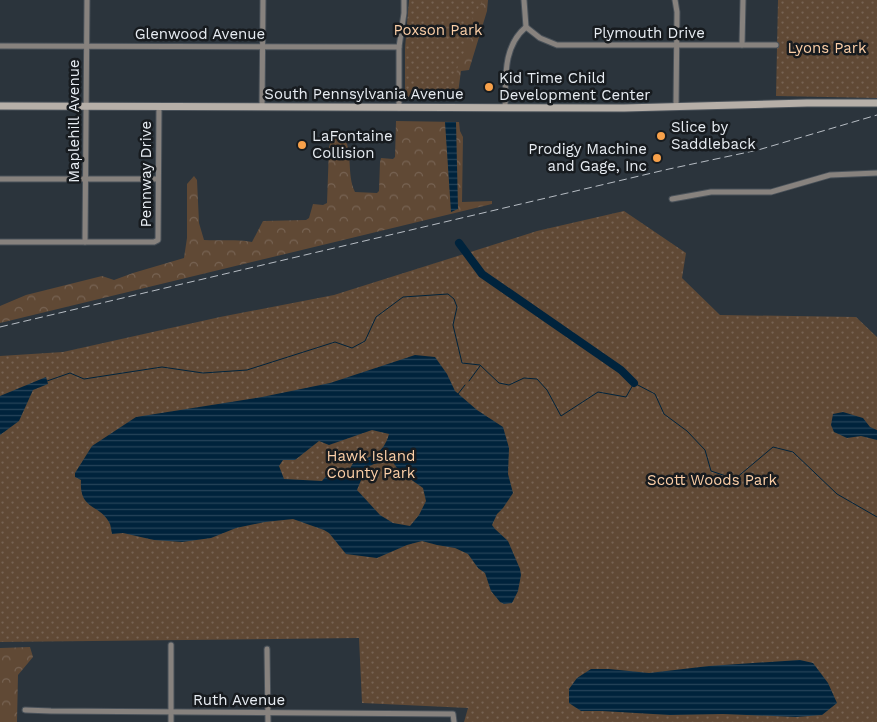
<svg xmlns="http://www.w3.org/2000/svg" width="877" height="722" viewBox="0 0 877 722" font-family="'Work Sans',sans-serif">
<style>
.forest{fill:url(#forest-crowns)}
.park{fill:url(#park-dots)}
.water{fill:url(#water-rules);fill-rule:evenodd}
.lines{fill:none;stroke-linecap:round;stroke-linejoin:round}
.stream{stroke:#00233c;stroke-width:1}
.river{stroke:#00233c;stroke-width:8}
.minor-casing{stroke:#495159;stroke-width:7}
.secondary-casing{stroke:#495159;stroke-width:9}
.minor{stroke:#87827e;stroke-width:5}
.secondary{stroke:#b6afa8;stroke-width:7}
.rail{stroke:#b7bdc4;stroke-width:1;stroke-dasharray:8 4;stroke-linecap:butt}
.poi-dot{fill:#f8a14a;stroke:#171b1f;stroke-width:2}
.labels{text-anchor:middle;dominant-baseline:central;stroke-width:5;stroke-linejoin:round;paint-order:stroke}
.park-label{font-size:15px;fill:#fccfa7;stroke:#171b1f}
.street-label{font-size:15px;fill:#e7ecf2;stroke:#171b1f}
.poi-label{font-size:15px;fill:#e7ecf2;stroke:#171b1f;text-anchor:start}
</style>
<defs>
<pattern id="forest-crowns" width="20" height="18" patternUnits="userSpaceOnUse" patternTransform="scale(1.25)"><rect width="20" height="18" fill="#604935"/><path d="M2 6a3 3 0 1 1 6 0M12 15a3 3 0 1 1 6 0" fill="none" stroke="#776353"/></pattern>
<pattern id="park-dots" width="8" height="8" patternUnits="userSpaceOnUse" patternTransform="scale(1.25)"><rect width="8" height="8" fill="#604935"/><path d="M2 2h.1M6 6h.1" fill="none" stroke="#776353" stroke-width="1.8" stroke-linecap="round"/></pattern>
<pattern id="water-rules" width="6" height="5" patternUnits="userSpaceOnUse" patternTransform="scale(1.25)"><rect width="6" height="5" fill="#00233c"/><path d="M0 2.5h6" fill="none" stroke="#254359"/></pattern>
</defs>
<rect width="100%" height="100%" fill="#2b343c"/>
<g class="forest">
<path d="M455,0H488L487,11L469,70L461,71L458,93L441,94Z"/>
<path d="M396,121L459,122L460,131L463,137L462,202L492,201V204L0,323V306L26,295L102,276L114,280L133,273L184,258L187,238V184L194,176L197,180L199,223L204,240C220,241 236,239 252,242L263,221L306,220L309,218L313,204L323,205L327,203L329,147L333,134H342C354,150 346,174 355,192L377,193L379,191L380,162L381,158L393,159L395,157Z"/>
<path d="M30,647L33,657L18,675L17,722H0V648Z"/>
</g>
<g class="park">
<path d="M409,0H483L473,17L464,52L457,69L454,96L405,97V48Z"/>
<path d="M778,0H877V98L776,96Z"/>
<path d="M624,211L686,253L682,278L720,315L856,317L877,337V722H464L468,708L362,703L359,638L0,642V356L63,352L220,317L334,295L537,231Z"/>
</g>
<g class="water">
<path d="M445,122H456L458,209L451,212Z"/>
<path d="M415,355L435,357L447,374L455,391L477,410L503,427L509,448L508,474L513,493L503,508L497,514L492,525L495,529L508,541L520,569L521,575L518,591L512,603L504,604L500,602L491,591L485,573L478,568L468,554L455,548L437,545L422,541L407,545L377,558L346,554L329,533L324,530L293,519L265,522L236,528L211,538L182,542L154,540L123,533L112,534C111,530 111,525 109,522C99,504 79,510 81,480L75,477V473L92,446L136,417L262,397L330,383ZM372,430L389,434C383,455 372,456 353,463L347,474H328L322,481L284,479L279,466L283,460H295L319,441L329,445ZM392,461L399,471L423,488L426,501L419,515L410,526L393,523L380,515L357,490L366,468L374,464Z"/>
<path d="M46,377L48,384L33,390L19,421L0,435V396Z"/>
<path d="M843,412L863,418L870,427L877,430V440L861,436L847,438L834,432L831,425L833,414Z"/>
<path d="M800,660L813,663L828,683L837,703L822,715L796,717L723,714L670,715L602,711H581L569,703V689L577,678L591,669H609L649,673L709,666Z"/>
</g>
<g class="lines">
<g class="stream">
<path d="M47,381L70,373L84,379L162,367L203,373L247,370L335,342L352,348L365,341L376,317L403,297L448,294L454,299L457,307L453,325L462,363L480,365L499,383L509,385L524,378L537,379L547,390L561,416L598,392L626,397L634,383L655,394L664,414L687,431L705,450L711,471L735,479L773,447L793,452L837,494L877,517"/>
<path d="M469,381L480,366"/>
<path d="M458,394L465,385"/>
</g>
<path class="river" d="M459,243L482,274L621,370L634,383"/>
<g class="minor-casing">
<g id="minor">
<path d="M675,0L677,12L676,107"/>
<path d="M526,27L540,38L557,45H776"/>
<path d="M742,45L743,0"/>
<path d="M0,46L399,47"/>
<path d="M262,107L263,0"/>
<path d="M399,108V47L404,13V0"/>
<path d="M505,108C506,80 502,47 526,27L524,0"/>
<path d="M0,179H158"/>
<path d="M672,199L711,192H771L830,175L877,173"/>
<path d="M0,242H154L158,240L159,107"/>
<path d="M85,242L87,0"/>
<path d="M171,645V722"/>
<path d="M267,649L268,722"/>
<path d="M25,710L51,711L453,714L454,722"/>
</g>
</g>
<g class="secondary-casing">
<path id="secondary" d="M0,106L624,108L807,103H877"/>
</g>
<use href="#minor" class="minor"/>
<use href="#secondary" class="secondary"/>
<path class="rail" d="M0,327L669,169L758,150L877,115"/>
</g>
<g class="poi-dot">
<circle cx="489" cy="87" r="5"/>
<circle cx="661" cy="136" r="5"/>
<circle cx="302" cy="145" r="5"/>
<circle cx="657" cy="158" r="5"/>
</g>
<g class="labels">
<g class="park-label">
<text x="438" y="30">Poxson Park</text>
<text x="827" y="48">Lyons Park</text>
<text x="371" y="456">Hawk Island<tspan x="371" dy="17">County Park</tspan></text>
<text x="712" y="480">Scott Woods Park</text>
</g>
<g class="street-label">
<text x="649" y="33">Plymouth Drive</text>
<text x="200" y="34">Glenwood Avenue</text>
<text x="364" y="94">South Pennsylvania Avenue</text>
<text transform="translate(74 121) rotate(-90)">Maplehill Avenue</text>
<text transform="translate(146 174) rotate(-90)">Pennway Drive</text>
<text x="239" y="700">Ruth Avenue</text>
</g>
<g class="poi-label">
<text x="499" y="78">Kid Time Child<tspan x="499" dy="17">Development Center</tspan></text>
<text x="671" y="127">Slice by<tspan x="671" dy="17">Saddleback</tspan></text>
<text x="312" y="136">LaFontaine<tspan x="312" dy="17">Collision</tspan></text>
<text x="647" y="149" text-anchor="end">Prodigy Machine<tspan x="647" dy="17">and Gage, Inc</tspan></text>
</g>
</g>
</svg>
